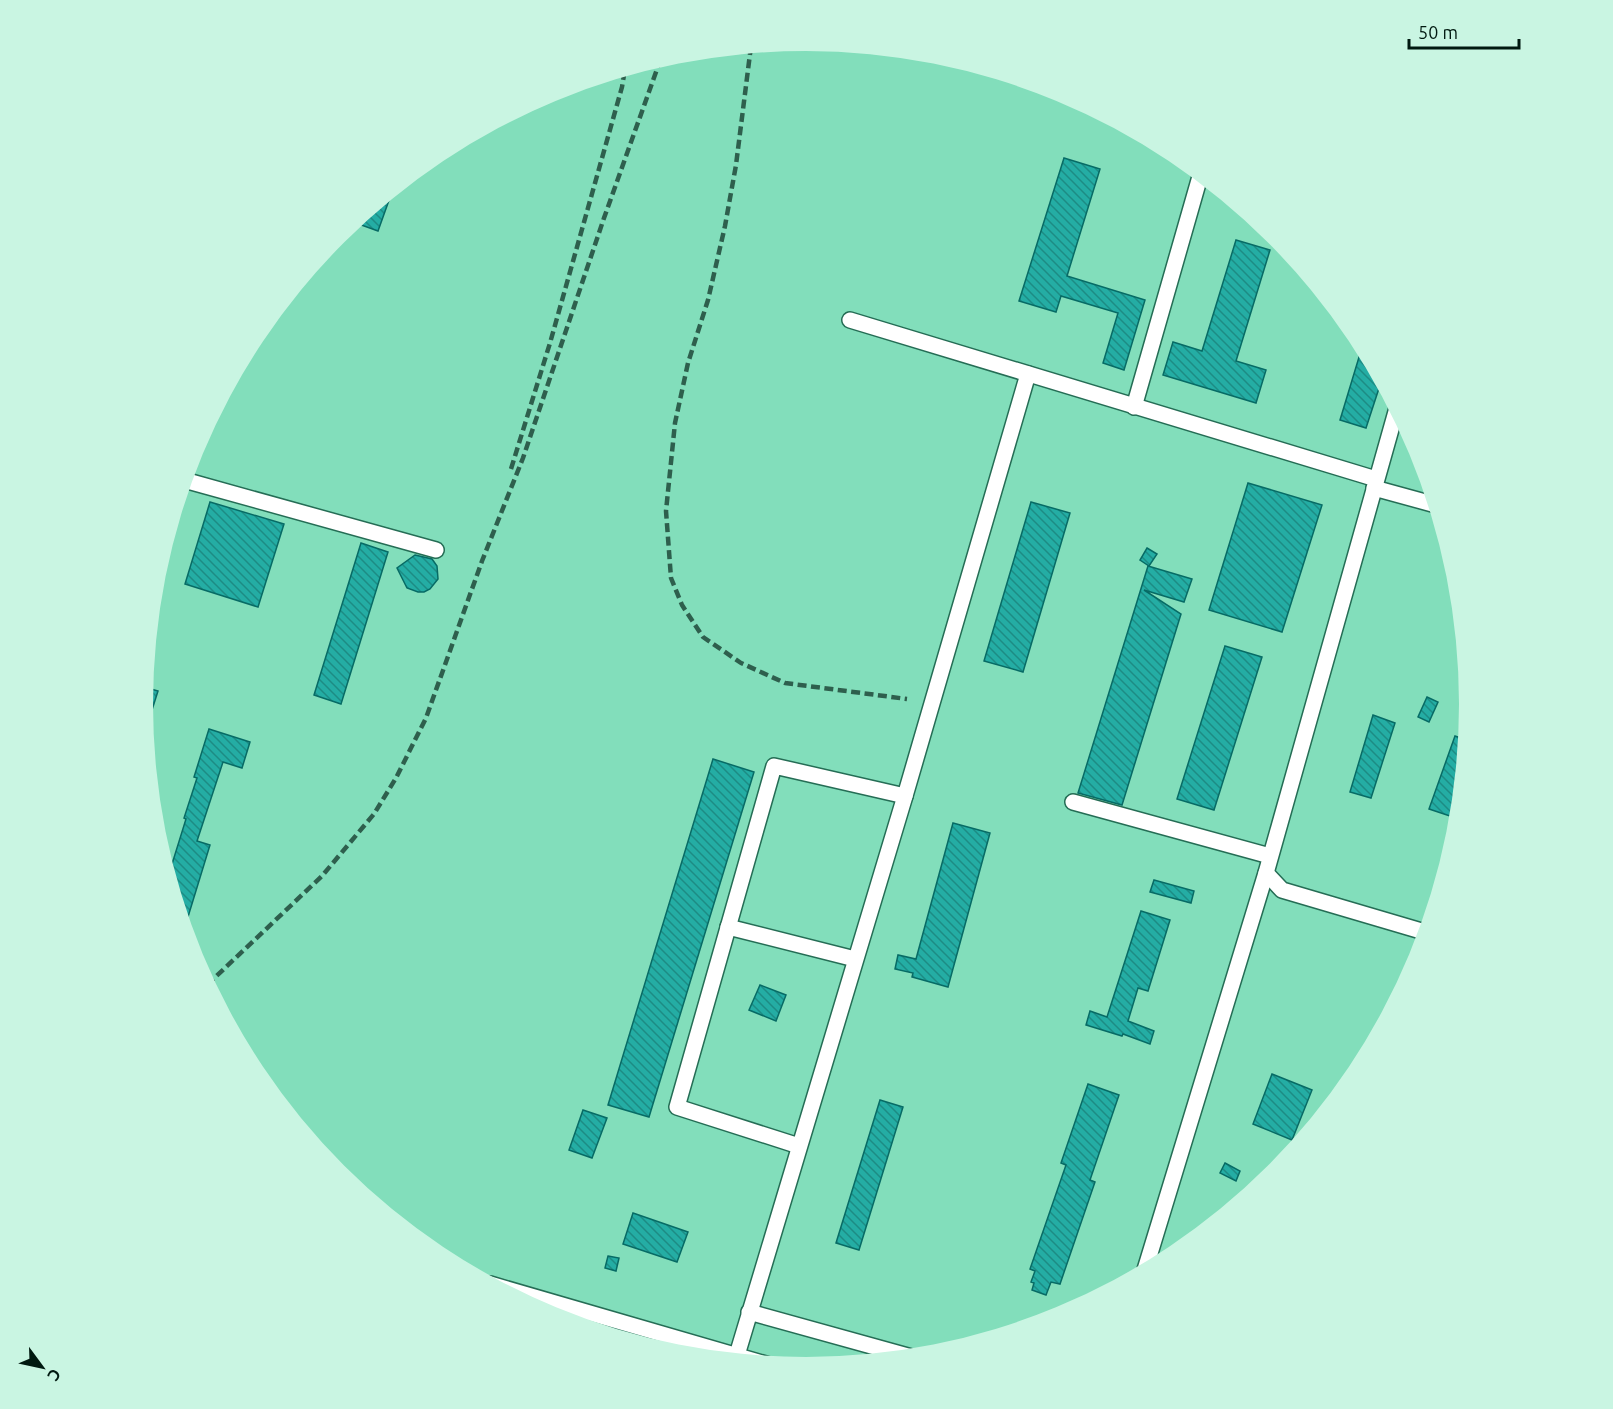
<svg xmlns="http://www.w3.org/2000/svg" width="1613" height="1409" viewBox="0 0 1613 1409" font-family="Ubuntu,sans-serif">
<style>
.building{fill:url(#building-back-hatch);stroke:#076b65;stroke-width:1.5}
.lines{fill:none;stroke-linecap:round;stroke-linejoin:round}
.minor-casing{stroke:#256d55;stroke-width:18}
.minor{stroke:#fff;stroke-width:15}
.rail{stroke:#2e5f4d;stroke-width:4.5;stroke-dasharray:9 4.5;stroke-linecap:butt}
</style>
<defs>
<pattern id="building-back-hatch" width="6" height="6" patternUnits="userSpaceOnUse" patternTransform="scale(1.5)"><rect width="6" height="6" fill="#24ada4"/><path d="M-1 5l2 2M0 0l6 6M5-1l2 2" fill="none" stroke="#1d8c84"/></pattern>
</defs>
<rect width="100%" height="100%" fill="#82debb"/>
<g class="building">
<path d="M1064,158L1100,169L1067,276L1145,300L1124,370L1103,363L1118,313L1061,296L1056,312L1019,301Z"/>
<path d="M393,189L378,231L353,222L368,209Z"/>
<path d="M1236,240L1270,250L1236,361L1266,370L1256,403L1163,375L1173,342L1202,351Z"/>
<path d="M1363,344L1382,379L1366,428L1340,420Z"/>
<path d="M1248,483L1322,505L1282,632L1209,610Z"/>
<path d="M210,502L284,524L258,607L185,584Z"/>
<path d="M1031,502L1070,513L1023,672L984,661Z"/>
<path d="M361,543L388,552L341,704L314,695Z"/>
<path d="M1147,548L1157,554L1149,566L1140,560Z"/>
<path d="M415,555L432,559L437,566L438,579L430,589L424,592H418L407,588L397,568Z"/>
<path d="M1148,566L1192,579L1184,602L1144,590L1181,614L1122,805L1078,793Z"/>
<path d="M1225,646L1262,657L1214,810L1177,799Z"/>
<path d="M144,687L158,691L145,732L142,704Z"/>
<path d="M1427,697L1438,702L1429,722L1418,717Z"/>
<path d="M1373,715L1395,723L1371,798L1350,792Z"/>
<path d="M209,729L250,742L242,768L223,762L197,841L210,845L184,930L168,877L186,819L184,818L197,778L194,777Z"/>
<path d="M1455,736L1467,740L1459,819L1429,809Z"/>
<path d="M713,759L754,772L649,1117L608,1105Z"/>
<path d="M953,823L990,833L948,987L912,977L913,973L895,969L898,955L916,959Z"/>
<path d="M1154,880L1194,891L1191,903L1150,892Z"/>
<path d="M1141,911L1170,920L1148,991L1138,988L1128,1021L1154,1031L1150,1044L1123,1034L1122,1036L1086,1025L1090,1011L1107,1017Z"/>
<path d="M760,985L786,995L776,1021L749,1010Z"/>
<path d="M1272,1074L1312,1090L1292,1140L1253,1124Z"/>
<path d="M1088,1084L1119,1095L1090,1180L1095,1182L1060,1284L1051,1282L1046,1295L1032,1290L1034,1283L1031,1282L1035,1271L1030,1269L1066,1165L1061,1163Z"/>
<path d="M880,1100L903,1107L859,1250L836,1243Z"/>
<path d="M583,1110L607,1118L592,1158L569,1150Z"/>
<path d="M1225,1163L1240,1171L1236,1181L1220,1173Z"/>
<path d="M633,1213L688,1232L677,1262L623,1244Z"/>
<path d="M608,1256L619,1258L616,1271L605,1268Z"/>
</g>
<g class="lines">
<g class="minor-casing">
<g id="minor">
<path d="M850,320L1376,479"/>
<path d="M1134,407L1201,173"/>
<path d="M184,480L436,550"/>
<path d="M1374,488L1436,505"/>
<path d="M1073,802L1270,856"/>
<path d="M1266,873L1282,890L1428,933"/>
<path d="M728,927L855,959"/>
<path d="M799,1146L677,1107L774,766L905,796"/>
<path d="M1144,1273L1266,873L1397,408"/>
<path d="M490,1284L769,1365"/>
<path d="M749,1312L915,1358"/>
<path d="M737,1355L905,796L1028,374"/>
</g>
</g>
<use href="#minor" class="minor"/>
<g class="rail">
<path d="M751,46L736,165L725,226L708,300L688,363L675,423L666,511L671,578L682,605L703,637L741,663L785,683L907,699"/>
<path d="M511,469L550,343L622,87L625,69"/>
<path d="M207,985L322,876L374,814L396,778L426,718L482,561L523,458L604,218L661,58"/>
</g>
</g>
<path d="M0 0H1613V1409H0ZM153 704a653 653 0 1 1 1306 0a653 653 0 1 1-1306 0Z" fill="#c9f5e2" fill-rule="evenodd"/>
<g transform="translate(42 1367) rotate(123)" stroke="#c9f5e2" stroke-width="4.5" paint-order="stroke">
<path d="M0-4.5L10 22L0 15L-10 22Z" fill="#001910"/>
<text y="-9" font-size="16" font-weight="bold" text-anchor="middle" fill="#001910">С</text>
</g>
<path d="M1409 39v9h110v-9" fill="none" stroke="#001910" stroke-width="3"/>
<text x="1418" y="39" font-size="18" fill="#001910" stroke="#c9f5e2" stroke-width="4.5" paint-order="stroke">50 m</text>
</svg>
